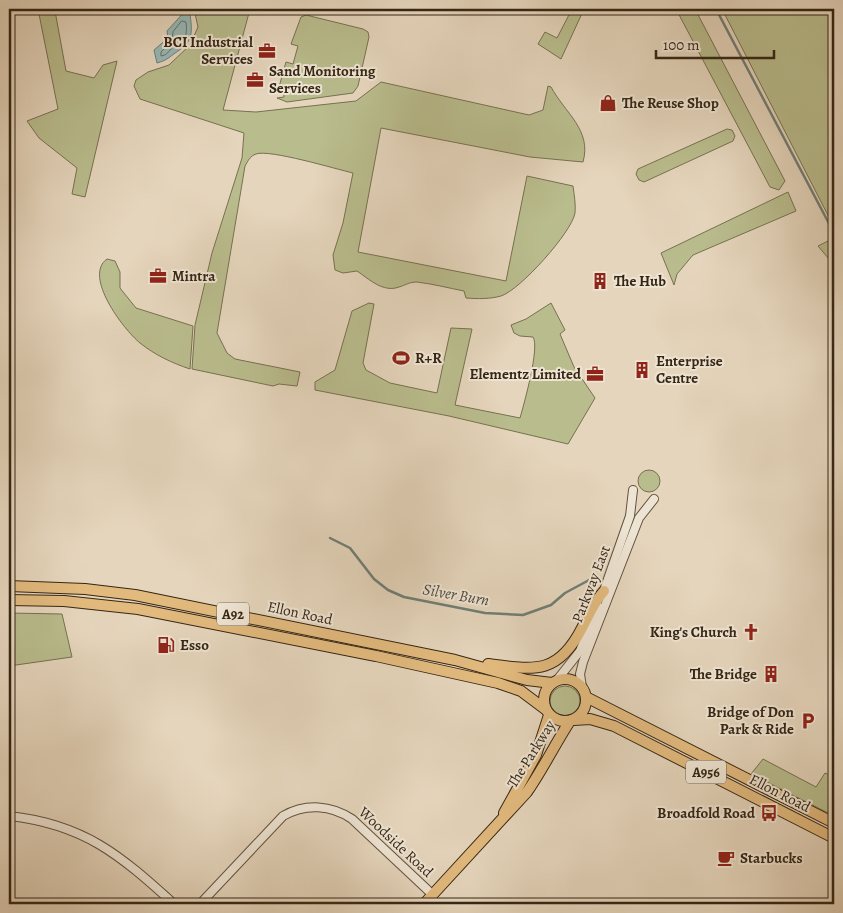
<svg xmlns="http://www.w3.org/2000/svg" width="843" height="913" viewBox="0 0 843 913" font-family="Alegreya,serif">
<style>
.green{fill:#b9bc8d;stroke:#777150}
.water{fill:#97b8b7;stroke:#707e76}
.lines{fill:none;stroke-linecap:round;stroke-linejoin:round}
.shore{stroke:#666f66;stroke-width:1}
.stream{stroke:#707e76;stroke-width:2.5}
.tertiary-casing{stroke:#61523e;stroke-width:10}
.primary-casing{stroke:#352614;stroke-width:12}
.tertiary{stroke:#eee4d3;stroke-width:8}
.primary{stroke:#e2ba7e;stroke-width:10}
.labels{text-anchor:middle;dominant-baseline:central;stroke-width:4;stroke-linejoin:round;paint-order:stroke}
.shield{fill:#eee4d3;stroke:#6c5f4d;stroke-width:1}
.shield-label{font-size:14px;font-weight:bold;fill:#352614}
.poi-label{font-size:15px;font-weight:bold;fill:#352614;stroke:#eee4d3;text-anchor:start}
.street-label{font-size:15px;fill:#352614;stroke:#eee4d3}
.water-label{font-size:16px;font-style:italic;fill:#4e4a3d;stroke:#eee4d3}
</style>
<rect width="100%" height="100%" fill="#e5d5bc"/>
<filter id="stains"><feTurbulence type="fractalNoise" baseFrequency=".004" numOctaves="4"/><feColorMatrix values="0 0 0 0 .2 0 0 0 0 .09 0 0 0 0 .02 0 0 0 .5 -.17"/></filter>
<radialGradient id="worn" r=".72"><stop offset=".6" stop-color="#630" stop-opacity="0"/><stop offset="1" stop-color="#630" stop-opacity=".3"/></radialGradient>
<g class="green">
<path d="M38,9H56L55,11L66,71L94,78L103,65L117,61L85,197L72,194L77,168L39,138L27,121L58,109Z"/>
<path d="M194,9H250L223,110L256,112L356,101L381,82L529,115L543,110L548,86L551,87C565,113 592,130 583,162L530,157L381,128L358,252L506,281L527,176L573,186C574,194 576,205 575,213C572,232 520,290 501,296C490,299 478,299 466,298L464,291C449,288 433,284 417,282C409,282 406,285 399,287C383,293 369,279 357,271L343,273L335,270L333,255L343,223L353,173C336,169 269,149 256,154C250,156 248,161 245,166L217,333L227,353L235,359L300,372L297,386L279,384L273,386L192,369L195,325L212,253L242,158L244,133L140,99L134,86L136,80L148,72L169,65L190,45L198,27Z"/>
<path d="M572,9H584L561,59L538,44L545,32L557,38Z"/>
<path d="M676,9H695L785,181L779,190L770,187Z"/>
<path d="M722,9H834V227Z"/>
<path d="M306,15L363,29L368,32L369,37L358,86L353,93L287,102L277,98L284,97L283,87H279L286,62L293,64L298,46L291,44L301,17Z"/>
<path d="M727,129L732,130L735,136L733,141L644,182L639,180L636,174L638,169Z"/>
<path d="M788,192L796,211L693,255L677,274L674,285L661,253Z"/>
<path d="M834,238V265L818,246Z"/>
<path d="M107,259L115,261L120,272V288L136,308L193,326L190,369C172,363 155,355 140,343C123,329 83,276 107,259Z"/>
<path d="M369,303L374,304L363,363L366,370L390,383L437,393L451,328L472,329L455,405L520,418C524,404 540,347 533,337L520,336L514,333L511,325L526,319L551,303L565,330L560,334L574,367L595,398L568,444L449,416L315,390V382L335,370L352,311Z"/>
<circle cx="649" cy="481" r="11"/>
<path d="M9,613L62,614L72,657L9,666Z"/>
<circle cx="565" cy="701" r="15"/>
<path d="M763,759L816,787L825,773L834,777V816L751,774Z"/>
</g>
<path class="water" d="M186,10L190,13C192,31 194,41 178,51C169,57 168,60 157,63L154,50L168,38L167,31Z"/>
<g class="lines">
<path class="shore" d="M182,21L186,22C188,41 183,39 171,49C167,53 167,55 161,56V52L172,41L173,32Z"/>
<g class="stream">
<path d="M716,9L834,233"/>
<path d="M330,538L350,548L374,579L388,590L404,597L485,613L523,615L551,605L565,593L591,579"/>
</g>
<g class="tertiary-casing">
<g id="tertiary">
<path d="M602,596L630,516L633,490"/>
<path d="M557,680L580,651L598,606"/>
<path d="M582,687L580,674L583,662L639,518L654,499"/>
<path d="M9,816C84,824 120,855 174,904"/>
<path d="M200,904L283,816C306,803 331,805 352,819L433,895"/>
</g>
</g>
<g class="primary-casing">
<g id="primary">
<path d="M9,586L85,589L135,595L455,660L527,680L552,683"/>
<path d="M9,600L64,601L138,609L376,656L498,683L521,691L545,709"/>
<path d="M488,664C535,670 558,675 582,628C589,615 594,602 604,591"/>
<circle cx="565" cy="700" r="21"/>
<path d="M586,697L834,823"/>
<path d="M574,720L590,719L614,726L834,838"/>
<path d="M504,813L536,755L549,715"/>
<path d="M424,904L527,792C543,769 555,744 570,721"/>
</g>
</g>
<use href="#tertiary" class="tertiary"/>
<use href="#primary" class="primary"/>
</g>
<defs>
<g id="office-bare" transform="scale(1.35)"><path d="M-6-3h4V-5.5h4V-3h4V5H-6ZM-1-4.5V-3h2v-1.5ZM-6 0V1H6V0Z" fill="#8f2418" stroke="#eee4d3" stroke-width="2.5" paint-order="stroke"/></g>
<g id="shop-bare" transform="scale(1.35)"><path d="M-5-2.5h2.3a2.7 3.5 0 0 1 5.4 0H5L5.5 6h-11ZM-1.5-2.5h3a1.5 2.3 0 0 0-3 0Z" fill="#8f2418" stroke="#eee4d3" stroke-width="2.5" paint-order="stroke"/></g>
<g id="building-bare" transform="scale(1.35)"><path d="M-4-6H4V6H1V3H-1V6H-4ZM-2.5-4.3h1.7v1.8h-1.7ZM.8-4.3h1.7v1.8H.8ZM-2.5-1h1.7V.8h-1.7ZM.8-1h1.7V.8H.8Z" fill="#8f2418" stroke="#eee4d3" stroke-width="2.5" paint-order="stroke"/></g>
<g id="stadium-bare" transform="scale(1.35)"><path d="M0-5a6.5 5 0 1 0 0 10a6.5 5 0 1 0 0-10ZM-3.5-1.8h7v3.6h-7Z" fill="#8f2418" stroke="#eee4d3" stroke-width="2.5" paint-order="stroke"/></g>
<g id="church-bare" transform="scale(1.35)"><path d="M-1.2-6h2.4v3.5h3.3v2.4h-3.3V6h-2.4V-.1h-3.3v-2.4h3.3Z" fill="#8f2418" stroke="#eee4d3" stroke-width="2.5" paint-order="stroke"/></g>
<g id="fuel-bare" transform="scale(1.35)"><path d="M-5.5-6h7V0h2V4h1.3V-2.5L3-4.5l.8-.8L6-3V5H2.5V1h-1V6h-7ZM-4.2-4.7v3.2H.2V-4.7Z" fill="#8f2418" stroke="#eee4d3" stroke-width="2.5" paint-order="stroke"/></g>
<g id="parking-bare" transform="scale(1.35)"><path d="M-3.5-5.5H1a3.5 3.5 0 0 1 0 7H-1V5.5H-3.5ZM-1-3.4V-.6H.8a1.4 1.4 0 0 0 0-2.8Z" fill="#8f2418" stroke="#eee4d3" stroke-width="2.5" paint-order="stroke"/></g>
<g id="bus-bare" transform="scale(1.35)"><path d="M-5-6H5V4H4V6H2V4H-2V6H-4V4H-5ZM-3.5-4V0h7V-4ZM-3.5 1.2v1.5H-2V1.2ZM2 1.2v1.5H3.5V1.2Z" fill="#8f2418" stroke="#eee4d3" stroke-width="2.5" paint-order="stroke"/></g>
<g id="cafe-bare" transform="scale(1.35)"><path d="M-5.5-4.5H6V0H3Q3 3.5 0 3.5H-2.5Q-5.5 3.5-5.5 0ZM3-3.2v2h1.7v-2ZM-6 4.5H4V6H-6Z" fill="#8f2418" stroke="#eee4d3" stroke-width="2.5" paint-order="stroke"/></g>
</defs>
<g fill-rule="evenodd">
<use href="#office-bare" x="267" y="51"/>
<use href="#office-bare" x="255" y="80"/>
<use href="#shop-bare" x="608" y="103"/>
<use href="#office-bare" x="158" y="276"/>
<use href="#building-bare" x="600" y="281"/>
<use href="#stadium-bare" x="401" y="358"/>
<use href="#building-bare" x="642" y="370"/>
<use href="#office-bare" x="595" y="374"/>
<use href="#church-bare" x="751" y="632"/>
<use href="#fuel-bare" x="166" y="645"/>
<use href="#building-bare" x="771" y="674"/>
<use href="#parking-bare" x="808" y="721"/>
<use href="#bus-bare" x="769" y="813"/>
<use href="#cafe-bare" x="726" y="858"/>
</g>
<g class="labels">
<g class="shield">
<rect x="217" y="602.5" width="32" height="23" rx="4"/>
<rect x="686" y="760.5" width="40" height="23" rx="4"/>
</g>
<g class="shield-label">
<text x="233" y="614">A92</text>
<text x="706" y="772">A956</text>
</g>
<g class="poi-label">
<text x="253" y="42" text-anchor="end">BCI Industrial<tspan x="253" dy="17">Services</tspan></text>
<text x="269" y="71">Sand Monitoring<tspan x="269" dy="17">Services</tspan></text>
<text x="622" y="103">The Reuse Shop</text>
<text x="172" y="276">Mintra</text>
<text x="614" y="281">The Hub</text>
<text x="415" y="358">R+R</text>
<text x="656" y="361">Enterprise<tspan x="656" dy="17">Centre</tspan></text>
<text x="581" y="374" text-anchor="end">Elementz Limited</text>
<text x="737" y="632" text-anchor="end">King's Church</text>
<text x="180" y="645">Esso</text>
<text x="757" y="674" text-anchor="end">The Bridge</text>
<text x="794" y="712" text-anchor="end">Bridge of Don<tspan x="794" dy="17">Park &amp; Ride</tspan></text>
<text x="755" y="813" text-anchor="end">Broadfold Road</text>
<text x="740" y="858">Starbucks</text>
</g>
<g class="street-label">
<text transform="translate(591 584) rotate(-69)">Parkway East</text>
<text transform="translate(300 613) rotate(12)">Ellon Road</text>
<text transform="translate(531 754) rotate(-58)">The Parkway</text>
<text transform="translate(780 793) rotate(27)">Ellon Road</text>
<text transform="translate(396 842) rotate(43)">Woodside Road</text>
</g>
<g class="water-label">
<text transform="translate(456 595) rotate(10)">Silver Burn</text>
</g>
</g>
<rect width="843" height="913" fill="none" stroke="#e5d5bc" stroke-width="30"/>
<rect x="10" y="10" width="823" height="893" fill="none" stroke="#352614" stroke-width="2.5"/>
<rect x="15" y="15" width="813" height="883" fill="none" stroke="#352614"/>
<path d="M656 50v8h118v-8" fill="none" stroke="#352614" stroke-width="2.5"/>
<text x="663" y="50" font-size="15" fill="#352614" stroke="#eee4d3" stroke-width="4" paint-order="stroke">100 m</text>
<rect width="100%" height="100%" filter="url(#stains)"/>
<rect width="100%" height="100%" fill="url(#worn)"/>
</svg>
